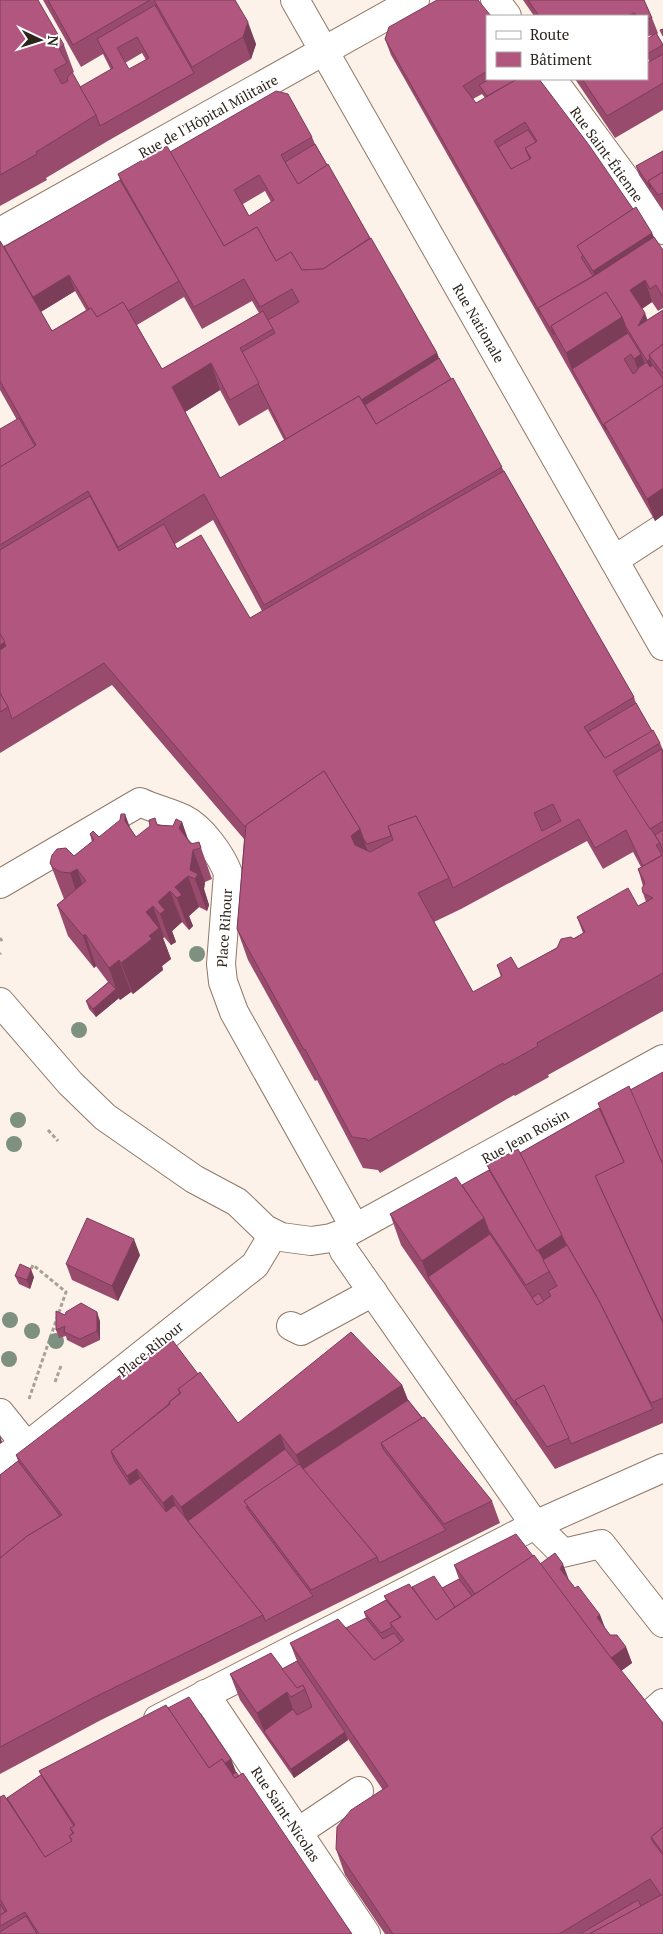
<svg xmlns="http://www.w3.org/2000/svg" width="663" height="1934" viewBox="0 0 663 1934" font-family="'PT Serif',serif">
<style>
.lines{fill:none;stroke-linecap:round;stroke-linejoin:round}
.minor-casing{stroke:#907867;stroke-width:30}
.path{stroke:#aba098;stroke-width:3;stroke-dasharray:4 2.5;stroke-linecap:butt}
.minor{stroke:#fff;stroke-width:28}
.tree{fill:#7e9180}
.wall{fill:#984b6d;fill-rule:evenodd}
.shaded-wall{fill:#7c3d59}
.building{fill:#b1577f;stroke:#7c3d59;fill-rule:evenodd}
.labels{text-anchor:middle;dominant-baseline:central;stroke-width:4;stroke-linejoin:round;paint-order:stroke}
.street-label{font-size:14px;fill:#2d241c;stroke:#fff}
</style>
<rect width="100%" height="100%" fill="#fdf2ea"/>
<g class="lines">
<g class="minor-casing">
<g id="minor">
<path d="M295,0L663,646"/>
<path d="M495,0L507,16"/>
<path d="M552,79L663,230"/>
<path d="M0,232L415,0"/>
<path d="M614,560L663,528"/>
<path d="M0,884L140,802C154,809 170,812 184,819C202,828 221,855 228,873L221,964L223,982L234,1012L355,1228"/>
<path d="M0,1002L70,1083L105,1117L194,1179L237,1202L265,1229L281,1237L311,1241L331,1238L348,1232L663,1059"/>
<path d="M291,1326L301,1331L373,1292"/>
<path d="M0,1413L25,1444"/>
<path d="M0,1461L25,1444L31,1443L255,1265L267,1245"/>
<path d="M663,1468L535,1525L563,1553L601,1544L663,1623"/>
<path d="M205,1694L366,1934"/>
<path d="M647,1717L663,1703"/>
<path d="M158,1719L535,1525L344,1251L338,1236"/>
<path d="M298,1832L359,1791"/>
</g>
</g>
<g class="path">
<path d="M0,938L2,941"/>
<path d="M0,954L1,953"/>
<path d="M48,1130L58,1141"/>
<path d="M55,1382L61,1366"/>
<path d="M29,1399L66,1292L33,1265L29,1273"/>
</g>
<use href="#minor" class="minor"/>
</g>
<g class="tree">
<circle cx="197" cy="954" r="8"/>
<circle cx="79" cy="1030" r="8"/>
<circle cx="18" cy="1120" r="8"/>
<circle cx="14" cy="1144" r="8"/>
<circle cx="10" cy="1320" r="8"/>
<circle cx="32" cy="1331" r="8"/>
<circle cx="56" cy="1341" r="8"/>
<circle cx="9" cy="1359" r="8"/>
</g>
<g class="wall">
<path d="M0,0L64,45L74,72L72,73L80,87L111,70L103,54L81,67L43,0H235L256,44L251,59L106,142L46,178L47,180L0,206ZM142,53L146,60L129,69L125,63Z"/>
<path d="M523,0H644L652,18L658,33L657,34L663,44V110L615,138L575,79H647L650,62L647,57V39L654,35L648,36L647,35V16H534Z"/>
<path d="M487,16V79H539L633,209L652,233L654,237L663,250V308L658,311L652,302L642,309L647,320L663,310V515L655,521L391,55L385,39ZM482,94L485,98L476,103L473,99Z"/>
<path d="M312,137L315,144L437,353L439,358L634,697L636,703L652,731L660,743L663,750V1011L548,1075L549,1077L515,1096L514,1095L380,1173L378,1170L363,1168L317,1080L315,1081L248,960L237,929L244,839L112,685L0,753V429L17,420L0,390V241L4,247L120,180L118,174L170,152ZM265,191L271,202L249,216L243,204ZM75,291L86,310L52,331L41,312ZM184,297L202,329L252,301L259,313L162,369L137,325ZM220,390L239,426L268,409L284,440L220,478L185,412ZM213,520L262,611L250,618L177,549L175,544ZM587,841L603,869L633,852L641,867L638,869L643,886V893L646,902L638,906L577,917L583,933L518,969L497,965L501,977L473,992L434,922L461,909Z"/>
<path d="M663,151V211L639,175L636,166Z"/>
<path d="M182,822L188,841L191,844L199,842L212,879L205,882L204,889L209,905L207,911L199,907L189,916L193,926L189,930L182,922L172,931L176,942L171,945L164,937L163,938L171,959L162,966L163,970L133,994L131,992L120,1000L118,997L119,998L96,1017L89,1009L86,1001L108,982L96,966L94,968L68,936L57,905L64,899L50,863L74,856L92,842L90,834L99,837L131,829L136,837L157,825L173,826Z"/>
<path d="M663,1072V1423L555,1469L401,1245L390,1214L462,1185L489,1170L487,1165L520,1153Z"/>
<path d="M140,1255L118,1301L72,1280L66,1264Z"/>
<path d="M15,1276L34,1277L30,1289L19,1284Z"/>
<path d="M65,1315L100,1321V1340L83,1348L67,1340L66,1336L59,1338L56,1330Z"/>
<path d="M198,1374L238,1423L402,1385L408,1400L492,1501L500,1523L101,1720L0,1774V1475L18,1461L16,1455Z"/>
<path d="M533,1556L540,1564L569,1580L575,1588L600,1615L605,1628L610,1635L626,1647L632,1663L621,1671L663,1723V1934H385L345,1875L336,1849L383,1790L348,1739V1740L294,1778L240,1700L230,1674L282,1669L297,1661L290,1643L346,1628L366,1618L364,1612L386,1600L384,1596L412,1587L442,1588L459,1579L454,1565Z"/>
<path d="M168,1708L231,1759L236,1772L352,1934H0V1797L7,1798L41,1775L39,1771Z"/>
</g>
<g class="shaded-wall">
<path d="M248,22L256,44L251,59L243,37Z"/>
<path d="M652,233L662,259L602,298L593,271Z"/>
<path d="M69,275L75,291L37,314L31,298Z"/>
<path d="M645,280L652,302L637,312L630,290Z"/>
<path d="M645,313L653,335L638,326Z"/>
<path d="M622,317L634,349L572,369L566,353Z"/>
<path d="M437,353L445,374L289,444Z"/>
<path d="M641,354L647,370L640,375L634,359Z"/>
<path d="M650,359L658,381L655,383L647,361Z"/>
<path d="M211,363L220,390L182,414L172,387Z"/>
<path d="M663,488V515L655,521L647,499Z"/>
<path d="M5,642L14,668L0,677V645Z"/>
<path d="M125,814L137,846L125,821Z"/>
<path d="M182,822L193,853V850L205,882L204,889L209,905L207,911L195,879L190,870L179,828Z"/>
<path d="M360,829L371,861L362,867L351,836Z"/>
<path d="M77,869L88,900L81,905L70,873Z"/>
<path d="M188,876L199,907L189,916L193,926L189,930L177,898L175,887Z"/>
<path d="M170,891L182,922L172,931L176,942L171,945L160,914L158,902Z"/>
<path d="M153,906L164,937L163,938L171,959L162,966L163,970L133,994L121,963L149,936L146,912Z"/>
<path d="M85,934L96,966L94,968L83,936Z"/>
<path d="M119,960L131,992L120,1000L109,968Z"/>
<path d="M116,989L119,998L96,1017L93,1009Z"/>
<path d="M484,1218L496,1250L428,1277L422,1261Z"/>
<path d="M562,1235L572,1261L550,1271L537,1251Z"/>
<path d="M134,1239L140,1255L118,1301L112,1286Z"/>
<path d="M31,1269L34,1277L30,1289L27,1280Z"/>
<path d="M97,1312L100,1321V1340L97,1331Z"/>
<path d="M402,1385L414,1416L302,1470L296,1455Z"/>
<path d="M280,1434L291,1465L187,1522L181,1507Z"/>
<path d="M0,1435L2,1442L0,1444Z"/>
<path d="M181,1435L137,1470L148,1500L138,1507L127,1476Z"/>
<path d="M172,1495L183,1527L174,1534L163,1503Z"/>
<path d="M563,1564L569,1580L560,1569Z"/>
<path d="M600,1615L606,1631L597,1617Z"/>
<path d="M626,1647L632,1663L614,1676L608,1660Z"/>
<path d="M287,1692L296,1718L264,1731L267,1739L257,1713Z"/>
<path d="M345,1732L348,1740L294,1778L291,1769Z"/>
<path d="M231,1759L239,1781L210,1772Z"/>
</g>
<g class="building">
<path d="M0,0H38L64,45L59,48L67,63L54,70L62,84L68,81L67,78L72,72L96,115L36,152L37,154L0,175Z"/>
<path d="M48,0H150L73,45Z"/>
<path d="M154,0H235L248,22L243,37L192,67Z"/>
<path d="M437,0H478L491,16H487V71L463,86L476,103L517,79H539L589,145L633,209L577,246L583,255L581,257L593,276L538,308L541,314L385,39L389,27ZM525,122L537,141L525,148L531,158L511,169L494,141Z"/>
<path d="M528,0H644L652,18L647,19V16H638L634,13L628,16H539Z"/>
<path d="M155,5L194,73L100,126L96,115L80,87L113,68L97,39ZM137,37L149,58L129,69L117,48Z"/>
<path d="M663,29V36L660,30Z"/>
<path d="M656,33L663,45L647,54V39Z"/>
<path d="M663,54V83L607,116L582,79H647V63Z"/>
<path d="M490,79H517L487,96L479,85Z"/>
<path d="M276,91L288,94L312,137L281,155L298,184L328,164L370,238L323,269L302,270L291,252L276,261L257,227L224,246L170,152ZM259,175L274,200L249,216L234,190Z"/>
<path d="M528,130L536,142L525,148L530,159L511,169L498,147Z"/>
<path d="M315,144L327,165L298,184L285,162Z"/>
<path d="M167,146L224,246L257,227L276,261L291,252L302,270L323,269L371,238L437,353L361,400L359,396L286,439L242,352L275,333L268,320L299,302L292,289L260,307L244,279L194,307L118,174Z"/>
<path d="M663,151V172L648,181L651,189L636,166Z"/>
<path d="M663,172V193L658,195L648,181Z"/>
<path d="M120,180L179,281L128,311L123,302L97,317L91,308L89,309L69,275L33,297L4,247Z"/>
<path d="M636,207L652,233L593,271L577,246Z"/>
<path d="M654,237L663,250V297L656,285L650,289L645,280L630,290L645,313L638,326L663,310V344L649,355L650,359L647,361L626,327L622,317L606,292L551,326L554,335L538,308L594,276Z"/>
<path d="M0,241L52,331L91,308L97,317L123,302L162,369L263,311L273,329L240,348L259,383L230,400L211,363L172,387L220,478L359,396L376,424L453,378L502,467L264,605L204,494L118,547L88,491L0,545V467L36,445L0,381Z"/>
<path d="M606,292L622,317L566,353L551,326Z"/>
<path d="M628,333L641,354L634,359L631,354L624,359L633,374L637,371L638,368L647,362L650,367L653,365L663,379V385L604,424L606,430L572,369Z"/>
<path d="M663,344V374L649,355Z"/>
<path d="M439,358L451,379L376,424L365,405Z"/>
<path d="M663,385V488L647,499L604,424Z"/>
<path d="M19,418L35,446L0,467V429Z"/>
<path d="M504,471L634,697L584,727L605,758L653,730L660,743L613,771L660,843L656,845L662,855L643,866L626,830L595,848L579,819L453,888L449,878L416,816L388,826L391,836L367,844L363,838L360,829L324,771L246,825L245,827L104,663L12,719L8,707L0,693V650L6,646L0,634V550L90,496L119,551L164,524L177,549L201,535L250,618ZM553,804L561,821L542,831L534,813Z"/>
<path d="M0,634L5,642L0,645Z"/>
<path d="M0,693L8,707L0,712Z"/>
<path d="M636,703L652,731L605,758L588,732Z"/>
<path d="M662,749L663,821L650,829L616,776Z"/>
<path d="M324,771L360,829L351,836L355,845L370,852L393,840L388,826L416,816L449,878L418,893L473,992L502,976L497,965L511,957L518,969L557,948L561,939L571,937L574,939L585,932L577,917L628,888L638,906L653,898L643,893L642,888L645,883L638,869L663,855V973L537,1043L538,1046L504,1065L503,1063L368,1141L367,1139L352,1137L305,1049L304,1050L237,929L246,825Z"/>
<path d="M121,814H125V821L136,837L150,826L149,820L155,818L157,825L173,826L176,819L182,822L179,828L191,844L199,842L201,848L193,850L190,870L198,874L195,879L188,876L175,887L182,895L177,898L170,891L158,902L165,910L160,914L153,906L146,912L159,928L149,936L152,939L121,963L119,960L109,968L85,934L83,936L57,905L86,881L77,869L70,873L61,872L53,868L50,863L52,855L57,849L66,848L74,856L94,840L90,834L93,831L99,837L120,820Z"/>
<path d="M663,830V852L660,843L655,835Z"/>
<path d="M109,982L116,989L93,1009L86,1001Z"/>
<path d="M663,1072V1165L630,1090Z"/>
<path d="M629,1086L663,1165V1322L595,1176L624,1162L598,1103Z"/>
<path d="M599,1108L624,1162L595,1176L663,1323V1398L651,1403L596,1295L564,1240L520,1153Z"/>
<path d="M518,1149L562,1235L537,1251L487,1165Z"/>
<path d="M489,1170L537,1251L538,1250L550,1271L526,1285L488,1229L484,1218L462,1185Z"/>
<path d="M456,1177L484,1218L422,1261L390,1214Z"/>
<path d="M87,1218L134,1239L112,1286L66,1264Z"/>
<path d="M490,1234L537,1305L551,1296L548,1291L557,1286L543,1260L567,1245L599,1301L653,1409L571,1444L544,1385L515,1400L517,1406L428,1277Z"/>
<path d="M20,1264L31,1269L27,1280L15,1276Z"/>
<path d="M539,1293L544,1301L537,1305L532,1298Z"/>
<path d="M81,1303L97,1312V1331L80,1339L64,1332L65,1326L56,1330V1311L65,1315L66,1312Z"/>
<path d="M351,1332L402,1385L296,1455L280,1434L181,1507L172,1495L163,1503L137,1469L127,1476L111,1451L170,1404L169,1402L181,1393L178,1389L200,1372L238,1423Z"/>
<path d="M170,1337L198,1374L178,1389L180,1393L169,1402V1404L111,1451L114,1460L130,1485L140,1478L166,1512L175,1505L263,1615L93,1698L0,1747V1558L27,1536L62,1515L16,1455Z"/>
<path d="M544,1385L569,1438L547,1447L515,1400Z"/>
<path d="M408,1400L422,1418L381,1443L383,1449L446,1530L379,1563L377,1557L303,1469Z"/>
<path d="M424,1417L492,1501L444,1524L381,1443Z"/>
<path d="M285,1449L298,1465L244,1501L248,1506L246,1507L313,1596L265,1621L263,1615L188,1521Z"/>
<path d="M18,1461L60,1516L27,1536L0,1558V1475Z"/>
<path d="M299,1464L377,1557L311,1590L244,1501Z"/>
<path d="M516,1534L533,1556L475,1594L454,1565Z"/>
<path d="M555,1553L563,1564L560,1569L575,1588L578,1586L600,1615L597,1617L610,1635H617L626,1647L611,1658L540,1564Z"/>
<path d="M534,1555L605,1650L663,1723V1827L651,1837L653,1842L663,1855V1894L661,1895L650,1879L559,1934H393L336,1849L337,1827L351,1810L388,1786L290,1643L338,1619L374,1660L404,1640L390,1623L401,1617L384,1596L409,1584L436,1620Z"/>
<path d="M434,1576L455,1607L436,1620L412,1587Z"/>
<path d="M459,1579L472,1596L455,1607L442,1588Z"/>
<path d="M386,1600L400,1617L390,1623L392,1627L381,1633L364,1612Z"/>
<path d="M366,1618L383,1639L394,1633L401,1642L374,1660L346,1628Z"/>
<path d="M271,1653L297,1688L303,1685L305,1689L291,1697L287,1692L257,1713L230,1674Z"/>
<path d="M297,1661L345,1732L291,1769L264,1731L293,1709L297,1715L312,1707L305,1689L303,1685L297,1688L282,1669Z"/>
<path d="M189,1697L231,1759L225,1763L222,1759L209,1768L168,1708Z"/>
<path d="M166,1705L209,1768L222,1759L235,1778L243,1773L352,1934H39L25,1912L0,1926V1915L7,1911L0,1899V1797L4,1795L45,1857L72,1840L69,1836L74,1833L70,1828L75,1825L39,1771Z"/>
<path d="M236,1772L239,1776L235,1778L232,1775Z"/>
<path d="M41,1775L74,1826L70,1828L73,1833L69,1836L72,1841L45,1857L7,1798Z"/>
<path d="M663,1827V1853L651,1837Z"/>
<path d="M663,1894V1934H589Z"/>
<path d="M638,1900L641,1906L589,1934H580Z"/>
<path d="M0,1904L5,1912L0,1915Z"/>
<path d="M26,1916L37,1934H0V1932Z"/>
</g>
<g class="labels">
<g class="street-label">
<text transform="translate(208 116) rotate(-29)">Rue de l'Hôpital Militaire</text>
<text transform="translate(607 154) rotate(54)">Rue Saint-Étienne</text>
<text transform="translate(479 323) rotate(60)">Rue Nationale</text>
<text transform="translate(224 928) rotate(-86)">Place Rihour</text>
<text transform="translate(525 1136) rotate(-29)">Rue Jean Roisin</text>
<text transform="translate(150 1349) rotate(-39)">Place Rihour</text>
<text transform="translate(286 1814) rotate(56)">Rue Saint-Nicolas</text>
</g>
</g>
<rect x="486" y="15" width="162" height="65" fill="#ffffff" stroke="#aba7a4"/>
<rect x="496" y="31" width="25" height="8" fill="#ffffff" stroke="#aba7a4"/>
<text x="530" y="40" font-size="15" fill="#2d241c">Route</text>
<rect x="496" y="52" width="25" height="15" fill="#b1577f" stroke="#aba7a4"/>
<text x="530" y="65" font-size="15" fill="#2d241c">Bâtiment</text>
<g transform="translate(40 40) rotate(94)" stroke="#ffffff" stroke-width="4" paint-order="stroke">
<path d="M0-4L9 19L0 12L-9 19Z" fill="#2d241c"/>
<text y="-8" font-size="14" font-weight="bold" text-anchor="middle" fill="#2d241c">N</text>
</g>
</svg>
